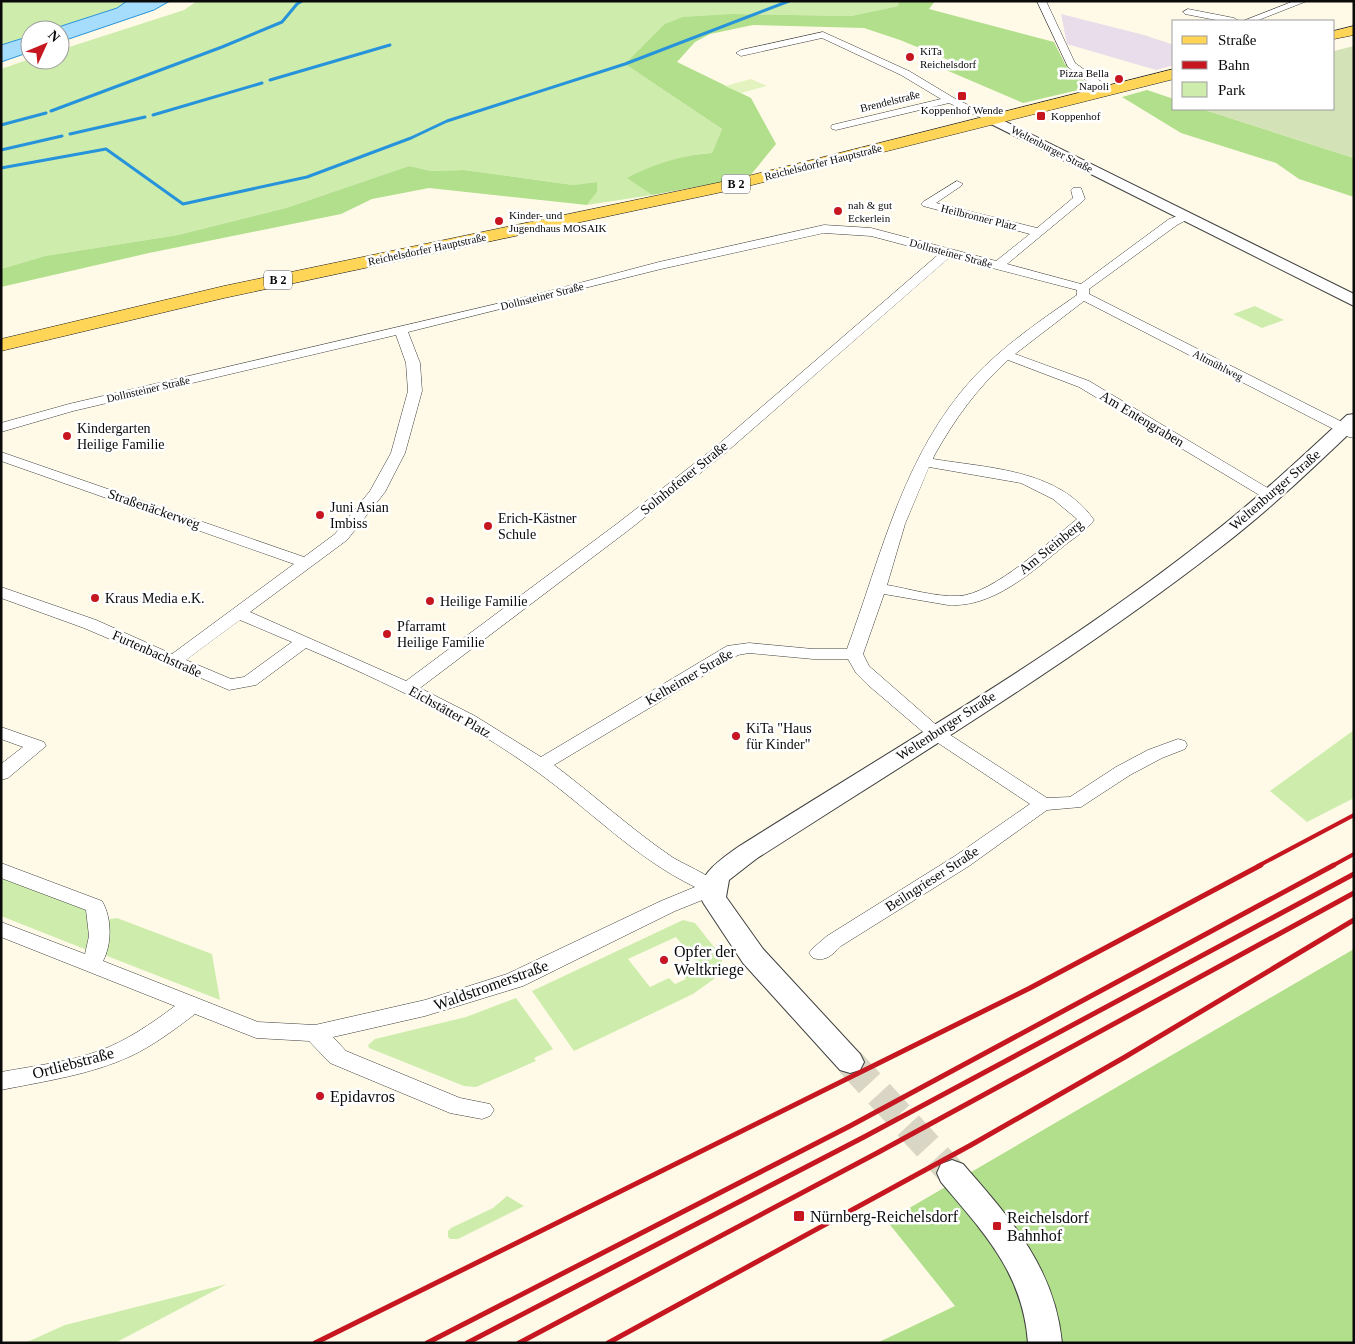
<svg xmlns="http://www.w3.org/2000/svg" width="1355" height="1344" viewBox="0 0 1355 1344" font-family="Georgia,serif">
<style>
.industrial{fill:#e9dceb}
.green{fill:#ceedad;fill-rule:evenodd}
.forest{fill:#b1df8b}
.cemetery{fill:#d4e2b7}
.pitch{fill:#e2f3c0}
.water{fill:#a6dcfc;stroke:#2693da}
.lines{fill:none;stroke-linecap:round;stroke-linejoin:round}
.stream{stroke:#2693da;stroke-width:3}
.tertiary-tunnel{stroke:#dad6c6;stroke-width:29;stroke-dasharray:29 14;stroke-linecap:butt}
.minor-casing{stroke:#3d3d3d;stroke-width:1}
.tertiary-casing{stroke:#3d3d3d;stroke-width:2}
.primary-casing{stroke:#1b1b1b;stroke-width:1}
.minor{fill:#fff;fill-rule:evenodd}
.tertiary{fill:#fff;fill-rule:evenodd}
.primary{fill:#ffd557;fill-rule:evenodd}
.rail-far1{stroke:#c61620;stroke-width:4}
.rail{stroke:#c61620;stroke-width:5}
.poi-dot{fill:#c61620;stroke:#fff;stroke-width:2}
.labels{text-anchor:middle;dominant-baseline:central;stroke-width:5;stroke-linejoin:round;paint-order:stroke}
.far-poi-label{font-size:11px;fill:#0a0a0a;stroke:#fff;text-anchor:start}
.far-street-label{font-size:11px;fill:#0a0a0a;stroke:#fff}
.shield{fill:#fff;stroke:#545454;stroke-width:1}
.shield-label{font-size:12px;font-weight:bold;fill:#0a0a0a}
.street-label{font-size:14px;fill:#0a0a0a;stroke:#fff}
.poi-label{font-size:14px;fill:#0a0a0a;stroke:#fff;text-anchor:start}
.near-poi-label{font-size:16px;fill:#0a0a0a;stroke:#fff;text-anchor:start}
.near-street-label{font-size:16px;fill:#0a0a0a;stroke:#fff}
</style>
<rect width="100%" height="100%" fill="#fffae7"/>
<path class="industrial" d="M1061,14L1144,35L1174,45V65L1156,70L1067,44Z"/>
<g class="green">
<path d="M1,1H127L117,8L49,30H30V36L1,45Z"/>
<path d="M197,1H899L898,6L851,16L734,14L625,64L722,129L712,153L699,154L628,178L652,195L587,205L597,192V182L573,185L464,170L431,171L409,166L286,208L178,235L45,256L1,269V69L30,59L60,60V50L184,10Z"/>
<path d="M1255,306L1284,320L1262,328L1233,314Z"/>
<path d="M1354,730V798L1307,822L1270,791Z"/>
<path d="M1,875L86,909L92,916L87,950L1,916Z"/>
<path d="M117,918L212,954L220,1000L107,956L103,950L107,923L110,919Z"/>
<path d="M683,920L695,923L722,957V964L714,979L693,994L574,1051L532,991ZM676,937L700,966L682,974L686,979L675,984L669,978L650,987L628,959Z"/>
<path d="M516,998L553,1049L534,1058L536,1061L476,1087L464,1086L369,1048L368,1045L375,1039L466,1017Z"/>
<path d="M507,1196L524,1206L458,1239H450L448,1237V1231L451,1228L493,1208Z"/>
<path d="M227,1284L115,1343H25L65,1325Z"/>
</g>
<g class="forest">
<path d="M899,1H935L929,9L1054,42L1065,64L1091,87L1023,103L946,70L961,65L900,40L864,28L753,25L710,34L695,42L677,62L751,98L776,144L749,177L652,195L627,178C653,164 683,155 712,153L722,129L625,64L665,24L683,17L734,14L851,16L898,6Z"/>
<path d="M1147,90L1174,99V109H1202L1354,158V197L1299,179L1276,163L1181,133L1122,97Z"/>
<path d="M409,166L431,171L464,170L573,185L597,182V192L587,205L429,188L372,199L341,214L149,253L1,287V269L45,256L178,235L286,208Z"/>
<path d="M1354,949V1343H877L955,1306L887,1221Z"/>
</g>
<path class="cemetery" d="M1354,46V158L1202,109H1334V51Z"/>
<path class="pitch" d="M751,79L767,86L741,93L725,86Z"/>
<g class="water">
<path d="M127,1H170L154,10L60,42V30H49L117,8Z"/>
<path d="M30,36V52L1,62V45Z"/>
</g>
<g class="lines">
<g class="stream">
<path d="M270,80L390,45"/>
<path d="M51,111L222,47L282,22L297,4L302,1"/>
<path d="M153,115L262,83"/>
<path d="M1,125L46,113"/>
<path d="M70,134L145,117"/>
<path d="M1,150L62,136"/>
<path d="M1,168L106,149L183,204L307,177L411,138L447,121L625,64L789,1"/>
</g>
<path class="tertiary-tunnel" d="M850,1062L952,1173"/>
<g class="minor-casing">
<g id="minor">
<path d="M1037,1H1046L1075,63L1110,88V92H1102L1068,67Z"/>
<path d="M1294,1H1307L1256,21H1243Z"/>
<path d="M1188,9L1234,18L1239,21H1221L1185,14L1183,12Z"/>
<path d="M823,32L909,71L954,98L997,119L996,121H988L949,103L836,130L832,129L831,127L832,125L941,99L901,75L822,38L741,56L736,53L741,50Z"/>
<path d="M957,181L963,184L961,186L936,203L1037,228L1073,198L1071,190L1073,188H1081L1085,199L1083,201L1007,264L1081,284L1169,219L1186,213L1190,215L1192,217L1177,225L1089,289V294L1354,428V438L1349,437L1084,301L1015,354L1089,381L1276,493L1279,496L1276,499H1266L1079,387L1008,360C977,388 954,420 934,456L933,459C987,468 1059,469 1094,520C1087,530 1074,538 1065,545C1032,572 993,608 948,605L884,594L863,654L869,666L941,729L1047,798L1070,797L1116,767L1148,750L1178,739L1185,741L1187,745L1185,749L1162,758L1130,775L1081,807L1047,810L969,866L841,946C832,955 826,962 813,958L809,953L813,948L827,936L955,856L1030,804L929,737L868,685L856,673L848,659H813L749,653L738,655L554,765C594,795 631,829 672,857C683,864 718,879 723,888L720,893L675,911L523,986L425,1016L333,1037L346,1051L460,1098L490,1104L494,1110L490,1116L482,1119L450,1113L330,1063L309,1041L256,1038L195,1014C174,1030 154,1045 131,1056C90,1075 45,1081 1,1090V1072C34,1066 68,1062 99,1051C126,1041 151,1024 175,1006L1,937V922L85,954L89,936L86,910L1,878V863L102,901C112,918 112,944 103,961L258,1022L315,1025L425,1000L507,974L661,901L695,887C635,858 589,809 536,771C466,720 385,682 306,648L256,685L229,690L84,628L1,598V587L96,620L172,654L294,564L1,461V452L304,557L335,534L370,491L391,453L408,391L406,363L396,335L73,411L1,432V423L69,404L534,295L659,262L824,225L871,228L996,261L1030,234L923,206L921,204L923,202ZM824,233L871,236L939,254L713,449L618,523L406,681L250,612L347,540L385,492L405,453L422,391L420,363L408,332L661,269ZM950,257L1077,290V295C1041,320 1003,346 973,378C903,455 882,554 847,649H813L749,643L727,646L541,757L475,716L420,688L630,529L723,455ZM929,467L1021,483L1053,499L1077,519C1050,541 993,594 959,596C935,597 910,589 887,585L905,524ZM240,620L292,642L244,677L231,679L186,660Z"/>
<path d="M1,727L44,742L46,746L8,778L1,780V764L23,747L1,739Z"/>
</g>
</g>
<g class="tertiary-casing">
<g id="tertiary">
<path d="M992,115L1354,294V306L987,122L985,119Z"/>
<path d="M1354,414V429C1311,470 1268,511 1221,547C1073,662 913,758 756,859L729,880L726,897L763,949L860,1054L864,1062L860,1070L850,1073L840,1070L743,963L704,904C689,880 721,859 738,847C896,747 1061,653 1208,537C1257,499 1302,457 1347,415Z"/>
<path d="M952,1160L963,1164C1010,1218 1055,1268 1062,1343H1028C1023,1273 984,1233 941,1182L937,1173L941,1164Z"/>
</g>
</g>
<g class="primary-casing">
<g id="primary">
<path d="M1354,26V35L1334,39V31Z"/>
<path d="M1174,69V79L736,189L224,298L1,351V339L224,286L736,179Z"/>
</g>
</g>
<use href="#minor" class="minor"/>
<use href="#tertiary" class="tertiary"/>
<use href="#primary" class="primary"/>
<g class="rail-far1">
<path d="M1258,866L1354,815"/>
<path d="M1332,866L1354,854"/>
</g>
<g class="rail">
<path d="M315,1343L1030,988L1261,865"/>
<path d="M427,1343L850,1126L1334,865"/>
<path d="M467,1343L864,1137L1354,874"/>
<path d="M519,1343L877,1153L1354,893"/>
<path d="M608,1343L971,1145L1125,1057L1354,920"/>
</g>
</g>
<g class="poi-dot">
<circle cx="910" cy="57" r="5"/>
<circle cx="1119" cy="79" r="5"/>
<rect x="957" y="91" width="10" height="10" rx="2.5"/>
<rect x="1036" y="111" width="10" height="10" rx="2.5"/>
<circle cx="838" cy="211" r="5"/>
<circle cx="499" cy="221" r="5"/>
<circle cx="67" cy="436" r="5"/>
<circle cx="320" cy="515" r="5"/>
<circle cx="488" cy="526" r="5"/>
<circle cx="95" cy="598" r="5"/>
<circle cx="430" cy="601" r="5"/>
<circle cx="387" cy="634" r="5"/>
<circle cx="736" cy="736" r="5"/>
<circle cx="664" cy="960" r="5"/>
<circle cx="320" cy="1096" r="5"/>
<rect x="793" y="1210" width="12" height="12" rx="2.5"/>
<rect x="992" y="1221" width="10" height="10" rx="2.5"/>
</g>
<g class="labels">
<g class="far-poi-label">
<text x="920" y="51">KiTa<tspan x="920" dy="13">Reichelsdorf</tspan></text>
<text x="1109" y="73" text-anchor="end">Pizza Bella<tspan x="1109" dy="13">Napoli</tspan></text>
<text x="962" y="110" text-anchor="middle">Koppenhof Wende</text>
<text x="1051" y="116">Koppenhof</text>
<text x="848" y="205">nah &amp; gut<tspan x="848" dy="13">Eckerlein</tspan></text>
<text x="509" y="215">Kinder- und<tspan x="509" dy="13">Jugendhaus MOSAIK</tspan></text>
</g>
<g class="far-street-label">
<text transform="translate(890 101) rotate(-14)">Brendelstraße</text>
<text transform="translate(1052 149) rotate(27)">Weltenburger Straße</text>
<text transform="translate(823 162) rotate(-14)">Reichelsdorfer Hauptstraße</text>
<text transform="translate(979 217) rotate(14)">Heilbronner Platz</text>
<text transform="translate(427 249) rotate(-12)">Reichelsdorfer Hauptstraße</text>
<text transform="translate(951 253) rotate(15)">Dollnsteiner Straße</text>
<text transform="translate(542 296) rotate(-14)">Dollnsteiner Straße</text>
<text transform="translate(1218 365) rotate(27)">Altmühlweg</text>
<text transform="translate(148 389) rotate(-13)">Dollnsteiner Straße</text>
</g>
<g class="shield">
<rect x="722" y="174.5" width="28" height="19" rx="4"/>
<rect x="264" y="270.5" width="28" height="19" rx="4"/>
</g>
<g class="shield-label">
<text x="736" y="184">B 2</text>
<text x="278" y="280">B 2</text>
</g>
<g class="street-label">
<text transform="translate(1142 419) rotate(31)">Am Entengraben</text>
<text transform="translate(684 478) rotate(-39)">Solnhofener Straße</text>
<text transform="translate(1275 490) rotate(-41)">Weltenburger Straße</text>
<text transform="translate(154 509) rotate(19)">Straßenäckerweg</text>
<text transform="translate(1051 547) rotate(-39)">Am Steinberg</text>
<text transform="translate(157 654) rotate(24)">Furtenbachstraße</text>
<text transform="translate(689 677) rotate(-30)">Kelheimer Straße</text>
<text transform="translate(450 712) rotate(29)">Eichstätter Platz</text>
<text transform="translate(946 726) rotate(-33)">Weltenburger Straße</text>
<text transform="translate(932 879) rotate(-33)">Beilngrieser Straße</text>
</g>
<g class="poi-label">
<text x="77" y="428">Kindergarten<tspan x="77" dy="16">Heilige Familie</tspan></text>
<text x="330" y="507">Juni Asian<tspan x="330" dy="16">Imbiss</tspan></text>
<text x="498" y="518">Erich-Kästner<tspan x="498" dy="16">Schule</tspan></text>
<text x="105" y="598">Kraus Media e.K.</text>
<text x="440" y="601">Heilige Familie</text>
<text x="397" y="626">Pfarramt<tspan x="397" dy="16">Heilige Familie</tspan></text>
<text x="746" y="728">KiTa "Haus<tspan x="746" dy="16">für Kinder"</tspan></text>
</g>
<g class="near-poi-label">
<text x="674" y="951">Opfer der<tspan x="674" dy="18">Weltkriege</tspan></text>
<text x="330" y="1096">Epidavros</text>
<text x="810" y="1216">Nürnberg-Reichelsdorf</text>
<text x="1007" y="1217">Reichelsdorf<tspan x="1007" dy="18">Bahnhof</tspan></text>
</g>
<g class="near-street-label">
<text transform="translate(491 985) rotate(-20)">Waldstromerstraße</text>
<text transform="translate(73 1063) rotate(-15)">Ortliebstraße</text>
</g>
</g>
<rect width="1355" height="1344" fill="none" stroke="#0a0a0a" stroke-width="5"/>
<rect x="1172" y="20" width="162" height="90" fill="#ffffff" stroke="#9d9d9d"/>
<rect x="1182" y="36" width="25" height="8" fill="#ffd557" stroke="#9d9d9d"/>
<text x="1218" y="45" font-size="15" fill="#0a0a0a">Straße</text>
<rect x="1182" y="61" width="25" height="8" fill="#c61620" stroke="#9d9d9d"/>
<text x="1218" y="70" font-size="15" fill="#0a0a0a">Bahn</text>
<rect x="1182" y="82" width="25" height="15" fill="#ceedad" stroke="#9d9d9d"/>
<text x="1218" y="95" font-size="15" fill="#0a0a0a">Park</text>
<g transform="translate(45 45) rotate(46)"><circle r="24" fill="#ffffff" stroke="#9d9d9d"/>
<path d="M0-4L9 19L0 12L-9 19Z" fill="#c61620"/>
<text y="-8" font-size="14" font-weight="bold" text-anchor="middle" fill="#0a0a0a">N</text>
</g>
</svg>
